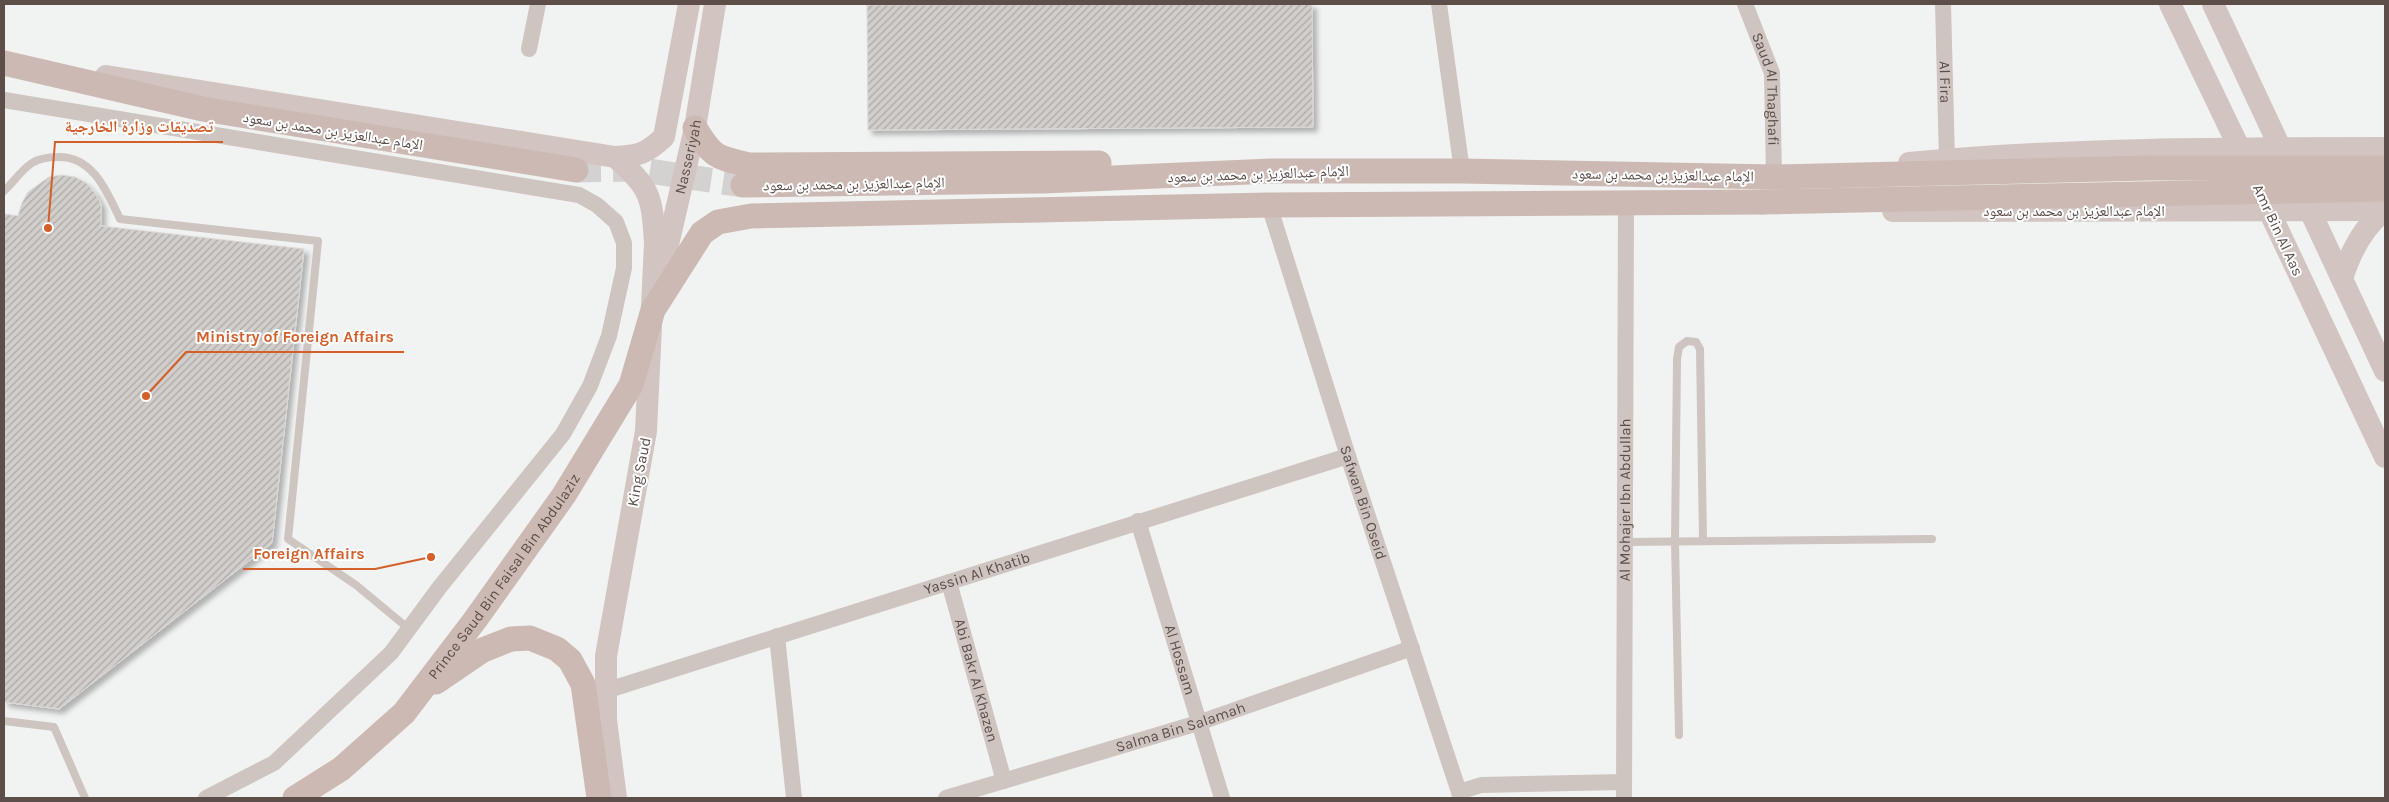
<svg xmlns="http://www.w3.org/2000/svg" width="2389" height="802" viewBox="0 0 2389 802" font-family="Karla,'Noto Naskh Arabic',sans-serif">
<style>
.building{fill:url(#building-hatch);stroke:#dbd8d5;filter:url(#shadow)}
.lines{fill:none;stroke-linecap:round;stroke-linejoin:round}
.primary-tunnel{stroke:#d3d2d0;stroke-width:25;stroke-dasharray:25 12;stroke-linecap:butt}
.lane{stroke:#cec4c0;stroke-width:8}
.street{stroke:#cec4c0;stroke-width:16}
.secondary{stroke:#d2c5c1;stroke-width:22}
.primary{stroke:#cdb9b3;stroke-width:25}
.primary-bridge{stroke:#cdb9b3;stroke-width:25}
.labels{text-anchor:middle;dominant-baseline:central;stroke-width:4;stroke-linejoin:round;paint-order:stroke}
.street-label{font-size:15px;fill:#5d4e4a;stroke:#fff}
.leader{fill:none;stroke:#d35f2b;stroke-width:2}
.callout-dot{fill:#d35f2b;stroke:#fff;stroke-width:2}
.callout-label{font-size:16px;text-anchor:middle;font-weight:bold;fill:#d35f2b;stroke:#fff;stroke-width:4;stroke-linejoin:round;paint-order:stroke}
</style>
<defs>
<pattern id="building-hatch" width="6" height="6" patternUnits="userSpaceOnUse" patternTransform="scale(1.25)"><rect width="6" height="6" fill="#d2cecb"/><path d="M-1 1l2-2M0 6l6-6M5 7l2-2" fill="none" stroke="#aea9a7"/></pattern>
<filter id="shadow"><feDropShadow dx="4.5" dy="4.5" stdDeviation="2.5" flood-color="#0004"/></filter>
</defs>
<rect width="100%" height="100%" fill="#f1f3f2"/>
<g class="building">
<path d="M1312,4L1313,127L868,130L867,5Z"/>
<path d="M62,175L75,177L86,183L95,193L101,204V226L304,249L272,543L59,709L4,702V214L18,216L22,203L28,192L49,177Z"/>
</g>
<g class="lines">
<path class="primary-tunnel" d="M576,170L636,169L743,185"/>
<g class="lane">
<path d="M4,191C13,183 21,170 32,163C40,158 49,157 58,157C93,156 107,192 120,219L318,241L288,539L356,585L409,629"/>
<path d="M1625,542L1932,539"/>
<path d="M4,721L54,727L85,798"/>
<path d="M1679,735L1675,542L1677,359L1679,347L1687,341L1696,342L1700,349L1703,541"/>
</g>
<g class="street">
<path d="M1439,4L1462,171"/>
<path id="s1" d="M1745,4L1772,73L1774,177"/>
<path id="s2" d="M1943,4L1947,160"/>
<path d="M529,49L538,4"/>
<path d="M4,100L579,195L597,205L616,222L624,243V268L609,336L590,386L563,434L439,588L391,653L274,763L206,798"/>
<path id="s3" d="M1269,205L1348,456L1461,798"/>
<path id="s4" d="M1138,521L1222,798"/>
<path id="s5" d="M949,582L1004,781"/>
<path d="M777,636L794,798"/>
<path id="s6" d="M605,691L1348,456"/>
<path d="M1459,792L1481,785L1624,782"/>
<path id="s7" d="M946,798L1198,723L1412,648"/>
<path id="s8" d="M1624,798L1626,204"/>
</g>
<g class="secondary">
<path d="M2170,4L2245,160"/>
<path d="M2213,4L2286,160"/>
<path d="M106,76L615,157C638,156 646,154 664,137L689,4"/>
<path d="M615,157C651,188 652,197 655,243L646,431L606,656V720L616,798"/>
<path d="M1909,163C2067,148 2227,148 2385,148"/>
<path d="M2264,200L2385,457"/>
<path d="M2305,200L2385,371"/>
<path d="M1893,211L2385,210"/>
<path id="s9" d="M664,262L695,128L715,4"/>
<path d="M2342,279C2350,253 2363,227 2385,210"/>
</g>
<g class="primary">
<path d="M4,63L203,109L576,170"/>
<path d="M695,128C713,158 716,157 749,165L1099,163"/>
<path d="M743,185L1044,181L1271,171H1462L1774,177"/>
<path d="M436,682L483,650L511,639L530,638L557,649L570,660L583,684L599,798"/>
<path id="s10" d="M295,798L341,769L404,713L475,620L564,495L631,385L653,310L702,233L718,222L751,216L1269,205L1762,202"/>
</g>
<g class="primary-bridge">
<path d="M1774,177L2148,168H2385"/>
<path d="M1762,202L2385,189"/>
</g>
</g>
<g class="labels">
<g class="street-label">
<text stroke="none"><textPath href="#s2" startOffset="78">Al Fira</textPath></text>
<text stroke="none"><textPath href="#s1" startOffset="89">Saud Al Thaghafi</textPath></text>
<text transform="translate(333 131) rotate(9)">الإمام عبدالعزيز بن محمد بن سعود</text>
<text stroke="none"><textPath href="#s9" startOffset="108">Nasseriyah</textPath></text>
<text transform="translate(1258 174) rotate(-2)">الإمام عبدالعزيز بن محمد بن سعود</text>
<text transform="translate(1663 175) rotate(1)">الإمام عبدالعزيز بن محمد بن سعود</text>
<text transform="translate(854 184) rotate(-1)">الإمام عبدالعزيز بن محمد بن سعود</text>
<text x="2074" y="211">الإمام عبدالعزيز بن محمد بن سعود</text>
<text transform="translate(2278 230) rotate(65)">Amr Bin Al Aas</text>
<text transform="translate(639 472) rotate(-79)">King Saud</text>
<text stroke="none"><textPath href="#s8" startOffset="298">Al Mohajer Ibn Abdullah</textPath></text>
<text stroke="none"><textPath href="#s3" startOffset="312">Safwan Bin Oseid</textPath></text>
<text stroke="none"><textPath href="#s6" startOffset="390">Yassin Al Khatib</textPath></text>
<text stroke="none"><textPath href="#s10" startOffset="308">Prince Saud Bin Faisal Bin Abdulaziz</textPath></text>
<text stroke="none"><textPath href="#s4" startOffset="145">Al Hossam</textPath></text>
<text stroke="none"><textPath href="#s5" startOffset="102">Abi Bakr Al Khazen</textPath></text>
<text stroke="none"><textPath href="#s7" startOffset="245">Salma Bin Salamah</textPath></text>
</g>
</g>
<path class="leader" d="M48 228L55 142H223M146 396L186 352H404M431 557L375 569H243"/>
<g class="callout-dot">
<circle cx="48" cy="228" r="5"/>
<circle cx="146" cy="396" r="5"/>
<circle cx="431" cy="557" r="5"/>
</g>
<g class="callout-label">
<text x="139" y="132">تصديقات وزارة الخارجية</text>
<text x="295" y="342">Ministry of Foreign Affairs</text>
<text x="309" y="559">Foreign Affairs</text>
</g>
<rect width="2389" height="802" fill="none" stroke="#5d4e4a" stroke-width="10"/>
</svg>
